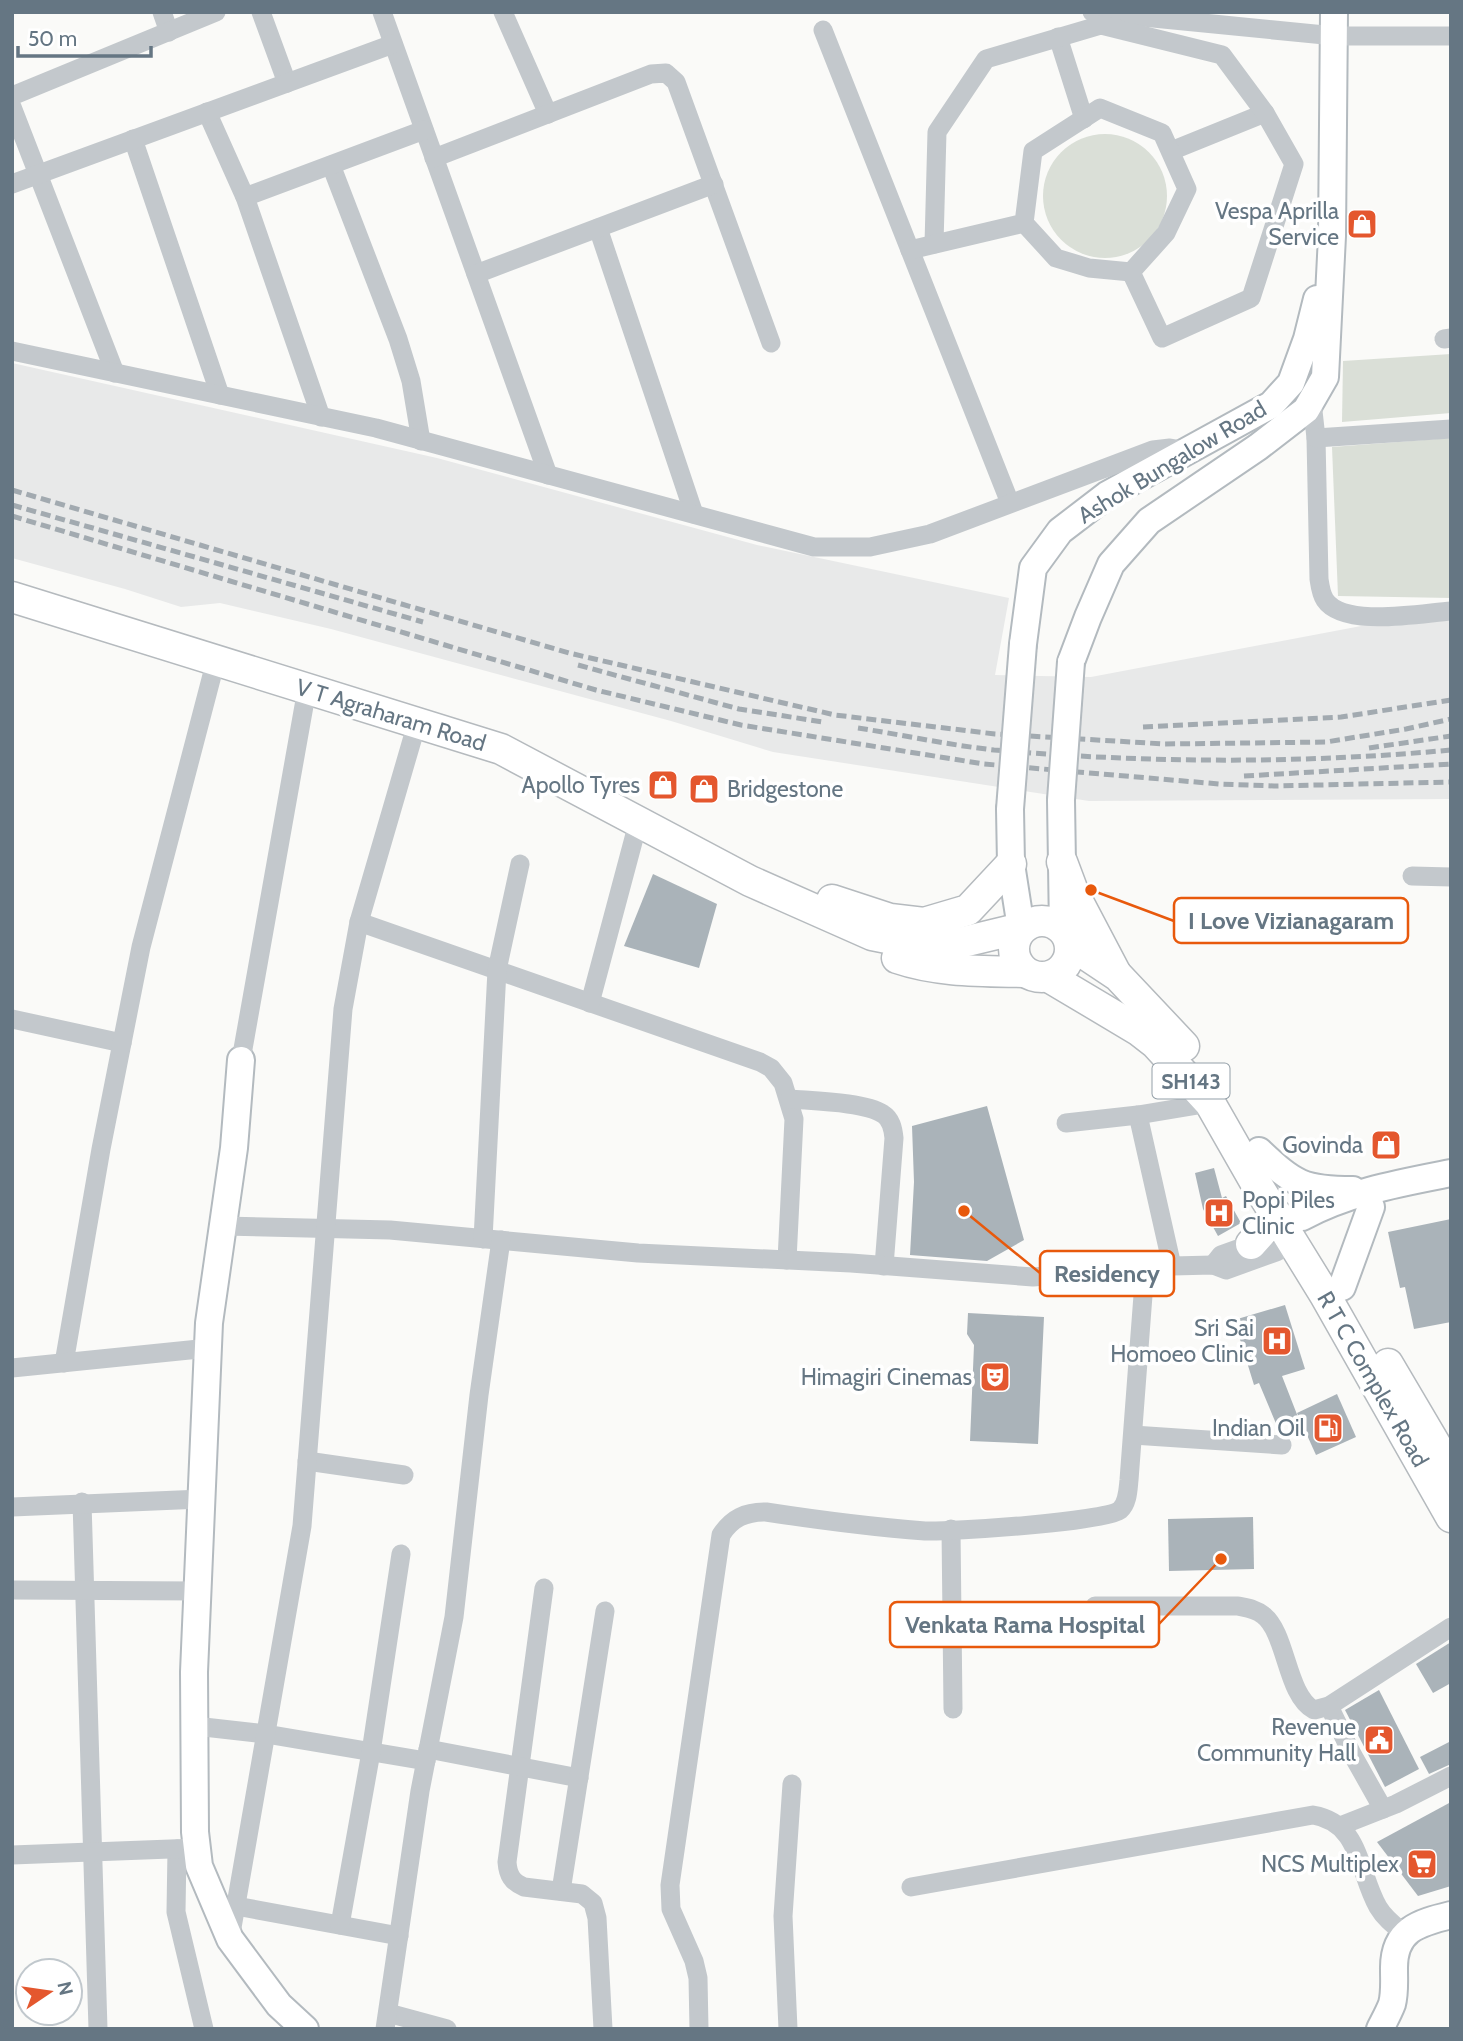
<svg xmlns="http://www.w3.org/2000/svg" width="1463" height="2041" viewBox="0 0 1463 2041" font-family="Cabin,sans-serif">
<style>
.built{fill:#e8e9e9}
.green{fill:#dadfd7}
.building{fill:#aab3b9}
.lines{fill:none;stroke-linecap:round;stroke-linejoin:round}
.secondary-casing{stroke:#b3babf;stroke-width:30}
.primary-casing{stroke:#b5babe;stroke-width:33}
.street{stroke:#c3c8cc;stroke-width:19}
.secondary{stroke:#fff;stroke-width:26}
.primary{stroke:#fff;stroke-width:30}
.rail{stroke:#a2aab0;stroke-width:5;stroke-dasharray:10 5;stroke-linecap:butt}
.secondary-bridge-casing{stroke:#b3babf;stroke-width:30;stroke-linecap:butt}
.secondary-bridge{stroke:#fff;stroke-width:26}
.labels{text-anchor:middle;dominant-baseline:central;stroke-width:7;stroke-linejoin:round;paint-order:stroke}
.shield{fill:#fff;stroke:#939fa8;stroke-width:2}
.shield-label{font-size:21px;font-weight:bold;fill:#657683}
.poi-label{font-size:23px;fill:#657683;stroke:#fff;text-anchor:end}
.street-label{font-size:23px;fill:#657683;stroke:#fff}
.leader{fill:none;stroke:#e8590c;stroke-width:2.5}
.callout-dot{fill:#e8590c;stroke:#fff;stroke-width:2.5}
.callout{fill:#fff;stroke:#e8590c;stroke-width:2.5}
.callout-label{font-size:24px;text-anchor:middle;font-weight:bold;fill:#657683}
</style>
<rect width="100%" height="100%" fill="#fafaf8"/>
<path class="built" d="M12,363L437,458L757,545L1009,598L995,675L1091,677L1451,609V799L1089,801L773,752L671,721L331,629L220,603L181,607L125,589L12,558Z"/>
<g class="green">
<circle cx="1105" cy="196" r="62"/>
<path d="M1451,354V413L1342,422L1343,361Z"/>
<path d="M1451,438V598L1338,596L1332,447Z"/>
</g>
<g class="building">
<path d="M653,874L717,904L699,968L624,946Z"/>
<path d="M987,1106L1024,1240L987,1261L910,1255L914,1182L912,1126Z"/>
<path d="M1214,1168L1222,1198L1226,1196L1241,1223L1218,1236L1203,1209L1195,1173Z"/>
<path d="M1451,1219V1322L1414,1329L1405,1287L1400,1288L1388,1232Z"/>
<path d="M1285,1305L1305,1369L1282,1376L1298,1417L1277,1426L1259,1383L1254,1385L1234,1320Z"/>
<path d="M968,1313L1044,1317L1038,1444L970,1441L974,1345L967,1334Z"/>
<path d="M1337,1394L1356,1437L1316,1455L1297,1413Z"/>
<path d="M1253,1517L1254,1569L1169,1571L1168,1519Z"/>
<path d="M1451,1642V1683L1433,1693L1416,1664Z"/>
<path d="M1379,1690L1419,1769L1385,1787L1345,1710Z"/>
<path d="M1451,1741V1764L1429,1774L1420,1757Z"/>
<path d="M1451,1802V1886L1418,1896L1377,1842Z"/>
</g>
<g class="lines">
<g class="secondary-casing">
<g id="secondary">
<path d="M1023,644L1033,568L1060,531L1107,495L1271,405L1291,383L1307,339L1317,299"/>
<path d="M1071,662L1088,617L1111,564L1149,521L1258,447L1306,410L1325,377L1332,236L1334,12"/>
<path d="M1061,800L1063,930"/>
<path d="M1010,809L1011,864L1021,928"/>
<path d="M241,1060L234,1148L209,1323L194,1672L195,1832L199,1866L230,1939L279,2005L305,2029"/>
<path d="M1259,1151C1294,1184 1303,1190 1353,1190"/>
<path d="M1302,1217C1348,1192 1400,1183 1451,1173"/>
<path d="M1342,1287L1371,1207"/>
<path d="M1380,2029C1384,2021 1389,2012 1392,2004C1395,1993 1394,1981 1394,1970C1393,1930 1418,1923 1451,1915"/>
</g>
</g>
<g class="primary-casing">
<g id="primary">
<path d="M12,597L501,749L750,881L872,935L927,946L959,943L1021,928"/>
<path d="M1062,862L1074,894L1115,972"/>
<path d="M832,900L890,919L924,923L968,910L1011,864"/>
<circle cx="1042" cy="949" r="28"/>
<path d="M1070,944L1118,976L1184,1046"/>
<path d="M897,958C938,972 982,971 1024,972"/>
<path d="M1049,977L1138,1030L1156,1044L1210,1103L1254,1180L1325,1295L1451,1517"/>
<path d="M1251,1244L1277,1215"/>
<path d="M1388,1364L1451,1471"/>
</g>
</g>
<g class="street">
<path d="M162,12L169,32"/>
<path d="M261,12L287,83"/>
<path d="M382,12L548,475"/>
<path d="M503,12L548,114"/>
<path d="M1092,12L1335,36H1451"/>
<path d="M823,30L1010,503"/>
<path d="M1058,37L1084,119"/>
<path d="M12,96L216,12"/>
<path d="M12,107L115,373"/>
<path d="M207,112L245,197L321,417"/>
<path d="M133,139L220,395"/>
<path d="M1171,151L1265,113"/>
<path d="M434,158L651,74L666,73L676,82L771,343"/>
<path d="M331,165L398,339L411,381L421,441"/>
<path d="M12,184L393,44"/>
<path d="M245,197L424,130"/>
<path d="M598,228L694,514"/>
<path d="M934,244L937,132L986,59L1101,25L1222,55L1265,113L1294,164L1251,298L1162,338L1131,272"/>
<path d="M910,250L1024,223L1033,151L1100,108L1162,133L1187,189L1166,233L1131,272L1089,268L1056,258L1024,223"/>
<path d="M476,274L714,184"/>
<path d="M1444,339L1451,338"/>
<path d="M12,351L376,428L814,547H870L930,534L1153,450L1170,448L1188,451"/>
<path d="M1312,402L1316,438L1319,579C1320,586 1321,594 1325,600C1344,628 1421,613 1451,611"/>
<path d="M1316,438L1451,429"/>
<path d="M1412,876L1451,877"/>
<path d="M359,922L760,1062L771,1068L783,1083L794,1119L787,1260"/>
<path d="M590,1003L638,823"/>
<path d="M12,1019L122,1043"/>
<path d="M241,1060L307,689"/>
<path d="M790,1099C812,1101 865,1102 883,1114C891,1119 893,1128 894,1138L884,1266"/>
<path d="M1138,1115L1172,1266"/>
<path d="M1066,1123L1138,1115L1210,1103"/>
<path d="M223,1226L390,1230L638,1253L851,1263L1033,1277L1172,1266L1213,1265L1226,1270L1276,1252L1293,1243"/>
<path d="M483,1239L497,970L520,864"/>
<path d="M1213,1265L1221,1255L1260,1241"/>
<path d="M64,1363L101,1149L141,947L216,660"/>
<path d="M12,1368L209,1348"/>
<path d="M1133,1435L1282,1445"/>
<path d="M307,1461L404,1475"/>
<path d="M82,1502L98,2029"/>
<path d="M12,1507L202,1499"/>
<path d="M951,1529L953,1709"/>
<path d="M544,1588L507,1862C508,1875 512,1882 524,1887L582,1894L593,1903L597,1918L603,2029"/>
<path d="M12,1590L198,1591"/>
<path d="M1095,1606H1238C1247,1608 1256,1609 1263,1615C1287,1633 1286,1695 1314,1710L1329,1706L1451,1627"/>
<path d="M1329,1706L1352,1754L1383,1809"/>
<path d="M195,1726L266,1734L426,1761"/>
<path d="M428,1749L579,1778"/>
<path d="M1340,1826L1396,1804L1451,1776"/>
<path d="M177,1849L176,1912L204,2029"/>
<path d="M12,1855L197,1848"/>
<path d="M911,1887L1313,1815C1361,1823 1358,1872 1378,1907C1385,1919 1395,1926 1405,1934"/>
<path d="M561,1891L605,1611"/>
<path d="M236,1906L399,1936"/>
<path d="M340,1925L371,1752L401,1554"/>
<path d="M230,1939L302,1526L343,1009L359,922L417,723"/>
<path d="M388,2013L447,2029"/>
<path d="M385,2029L420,1791L454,1617L479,1395L501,1240"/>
<path d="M699,2029L698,1978L694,1961L671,1909L670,1885L721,1535C732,1518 745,1512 766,1512C818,1520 872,1527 925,1531C950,1532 1105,1522 1120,1510C1128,1503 1128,1489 1129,1480L1145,1269"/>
<path d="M788,2029L783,1916L792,1784"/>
</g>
<use href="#secondary" class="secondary"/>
<use href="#primary" class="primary"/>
<g class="rail">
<path d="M12,490L569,653L835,715L995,734L1165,744L1326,742L1406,729L1451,719"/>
<path d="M12,505L423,622"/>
<path d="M12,516L596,690L741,725L984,764L1219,784L1274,786L1451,782"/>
<path d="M578,665L739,709L823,722"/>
<path d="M1143,727L1341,717L1451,700"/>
<path d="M858,728C903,735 949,745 994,750C1145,763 1300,764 1451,750"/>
<path d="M1369,748L1451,736"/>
<path d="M1244,776L1451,764"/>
</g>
<g class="secondary-bridge-casing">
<g id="secondary-bridge">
<path d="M1061,800L1071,662"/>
<path d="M1010,809L1023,644"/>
</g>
</g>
<use href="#secondary-bridge" class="secondary-bridge"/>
</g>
<defs>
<g id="shop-square" transform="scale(1.575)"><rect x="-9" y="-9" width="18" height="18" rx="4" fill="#e4572e" stroke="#fff"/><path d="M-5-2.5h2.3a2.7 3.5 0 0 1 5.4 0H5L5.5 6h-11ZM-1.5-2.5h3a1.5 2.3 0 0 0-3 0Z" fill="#fff"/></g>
<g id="hospital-square" transform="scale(1.575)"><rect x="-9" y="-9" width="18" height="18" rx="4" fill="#e4572e" stroke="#fff"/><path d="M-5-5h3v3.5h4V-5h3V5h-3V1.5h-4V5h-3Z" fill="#fff"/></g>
<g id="theatre-square" transform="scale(1.575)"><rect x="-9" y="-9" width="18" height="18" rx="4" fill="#e4572e" stroke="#fff"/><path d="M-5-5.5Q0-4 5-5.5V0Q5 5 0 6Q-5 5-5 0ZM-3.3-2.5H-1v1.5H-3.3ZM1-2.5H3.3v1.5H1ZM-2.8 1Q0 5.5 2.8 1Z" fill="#fff"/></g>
<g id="fuel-square" transform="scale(1.575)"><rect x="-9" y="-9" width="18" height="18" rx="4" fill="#e4572e" stroke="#fff"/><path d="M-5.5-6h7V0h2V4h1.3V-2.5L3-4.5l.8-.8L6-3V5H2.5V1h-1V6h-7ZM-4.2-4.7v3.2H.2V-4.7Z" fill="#fff"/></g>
<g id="civic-square" transform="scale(1.575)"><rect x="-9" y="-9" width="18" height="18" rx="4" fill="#e4572e" stroke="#fff"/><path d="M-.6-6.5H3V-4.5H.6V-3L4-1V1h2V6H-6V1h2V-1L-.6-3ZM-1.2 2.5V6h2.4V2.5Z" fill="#fff"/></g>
<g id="supermarket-square" transform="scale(1.575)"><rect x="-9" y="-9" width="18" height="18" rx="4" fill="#e4572e" stroke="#fff"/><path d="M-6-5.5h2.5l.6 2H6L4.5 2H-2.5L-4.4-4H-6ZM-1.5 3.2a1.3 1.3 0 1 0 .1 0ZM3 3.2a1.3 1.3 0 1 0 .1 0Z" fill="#fff"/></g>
</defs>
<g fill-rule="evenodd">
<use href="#shop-square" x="1362" y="224"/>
<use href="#shop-square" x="663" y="785"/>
<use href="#shop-square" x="704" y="789"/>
<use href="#shop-square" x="1386" y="1145"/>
<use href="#hospital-square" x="1219" y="1213"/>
<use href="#hospital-square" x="1277" y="1341"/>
<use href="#theatre-square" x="995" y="1377"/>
<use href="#fuel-square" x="1328" y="1428"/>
<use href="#civic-square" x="1379" y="1740"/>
<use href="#supermarket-square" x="1422" y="1864"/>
</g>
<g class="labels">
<rect class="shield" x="1152.5" y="1063.5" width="77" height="35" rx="5"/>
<g class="shield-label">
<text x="1191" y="1081">SH143</text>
</g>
<g class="poi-label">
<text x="1339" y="211">Vespa Aprilla<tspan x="1339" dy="26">Service</tspan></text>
<text x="640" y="785">Apollo Tyres</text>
<text x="727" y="789" text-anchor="start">Bridgestone</text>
<text x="1363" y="1145">Govinda</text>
<text x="1242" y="1200" text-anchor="start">Popi Piles<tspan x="1242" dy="26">Clinic</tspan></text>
<text x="1254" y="1328">Sri Sai<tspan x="1254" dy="26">Homoeo Clinic</tspan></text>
<text x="972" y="1377">Himagiri Cinemas</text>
<text x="1305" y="1428">Indian Oil</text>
<text x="1356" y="1727">Revenue<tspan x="1356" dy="26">Community Hall</tspan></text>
<text x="1399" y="1864">NCS Multiplex</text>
</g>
<g class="street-label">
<text transform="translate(1172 462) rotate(-31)">Ashok Bungalow Road</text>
<text transform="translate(391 715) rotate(17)">V T Agraharam Road</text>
<text transform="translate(1373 1379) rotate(60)">R T C Complex Road</text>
</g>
</g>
<path class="leader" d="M1091 890L1174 921M964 1211L1040 1273M1221 1559L1159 1624"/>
<g class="callout-dot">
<circle cx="1091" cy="890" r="7"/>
<circle cx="964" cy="1211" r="7"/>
<circle cx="1221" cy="1559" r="7"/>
</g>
<g class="callout">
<rect x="1174" y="898" width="234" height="45" rx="7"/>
<rect x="1040" y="1251" width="134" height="45" rx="7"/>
<rect x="890" y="1602" width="269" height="45" rx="7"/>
</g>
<g class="callout-label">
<text x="1291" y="929">I Love Vizianagaram</text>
<text x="1107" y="1282">Residency</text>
<text x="1025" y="1633">Venkata Rama Hospital</text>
</g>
<rect width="1463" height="2041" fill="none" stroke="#657683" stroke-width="28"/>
<g transform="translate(49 1992) rotate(77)"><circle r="33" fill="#ffffff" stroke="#c1c8cd" stroke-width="2"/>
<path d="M0-5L12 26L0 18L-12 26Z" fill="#e4572e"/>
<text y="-10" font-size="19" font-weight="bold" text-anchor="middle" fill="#657683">N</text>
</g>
<path d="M18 46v10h133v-10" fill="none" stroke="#657683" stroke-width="3.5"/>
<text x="28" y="46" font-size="21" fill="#657683" stroke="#ffffff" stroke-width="5" paint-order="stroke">50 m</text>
</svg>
